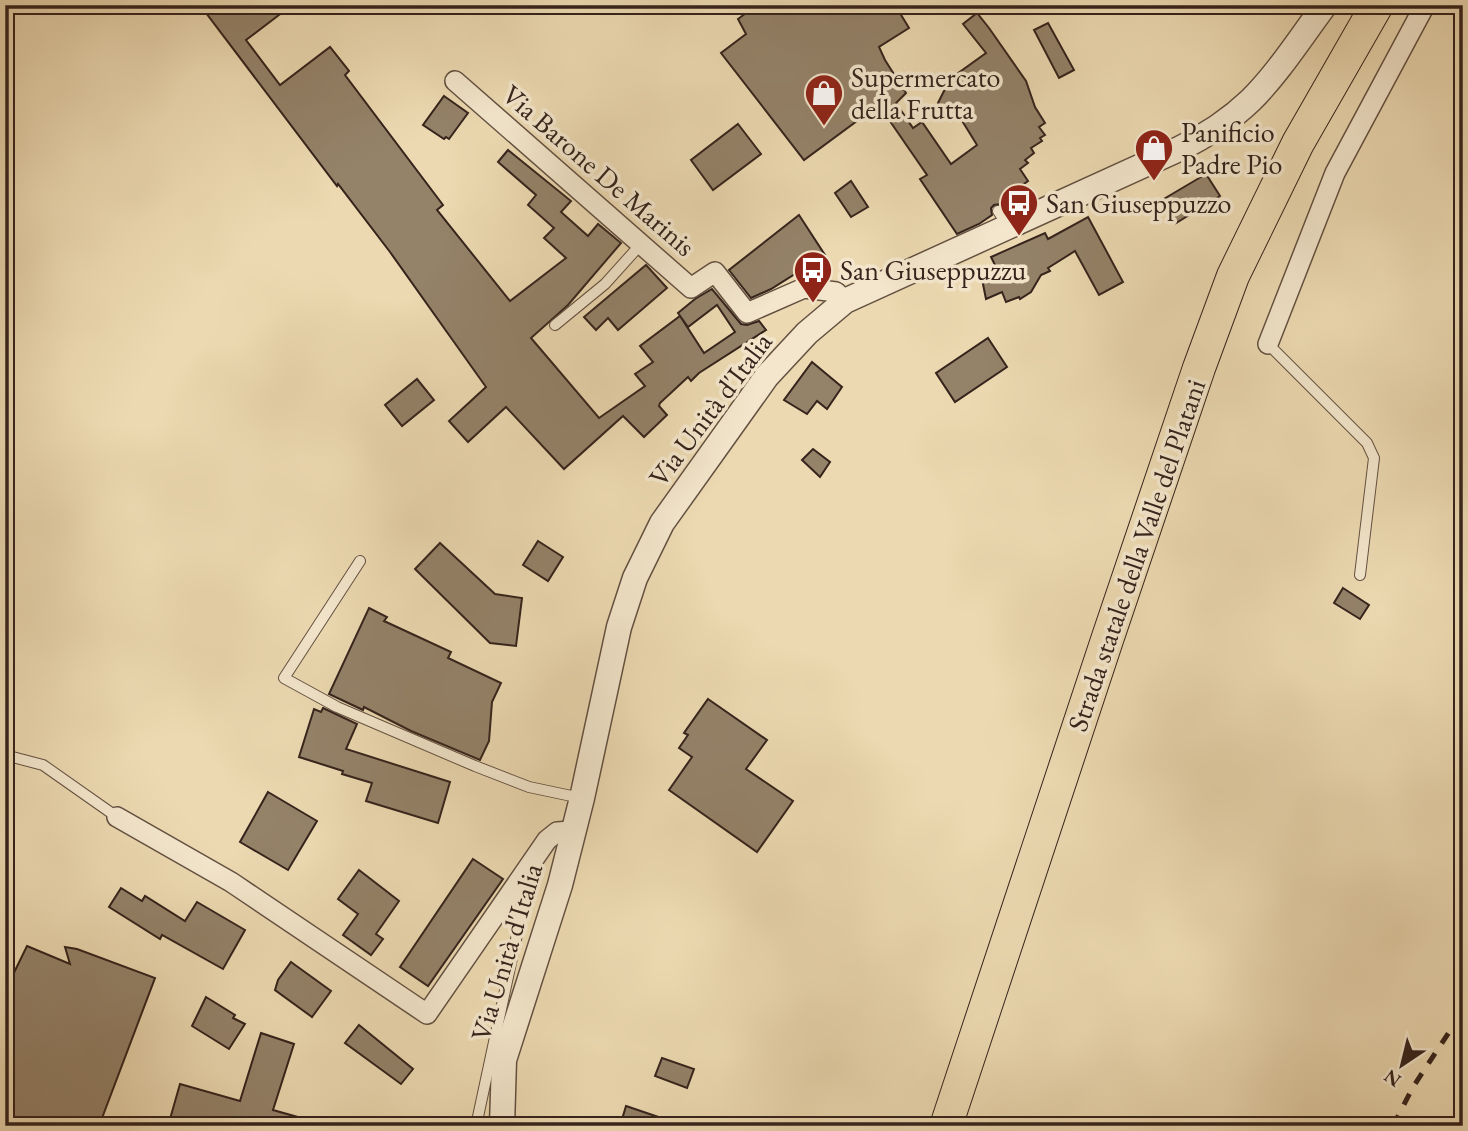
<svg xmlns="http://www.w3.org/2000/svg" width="1468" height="1131" viewBox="0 0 1468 1131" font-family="'EB Garamond',serif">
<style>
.building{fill:#948269;stroke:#35231c;stroke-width:2}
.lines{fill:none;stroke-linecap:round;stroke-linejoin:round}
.service-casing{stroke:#635041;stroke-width:12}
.minor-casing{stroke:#635041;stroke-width:22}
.tertiary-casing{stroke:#635041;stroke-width:27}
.primary-casing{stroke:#35231c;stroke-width:34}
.service{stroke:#f3e6cc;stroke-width:10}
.minor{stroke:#f3e6cc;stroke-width:19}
.tertiary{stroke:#f3e6cc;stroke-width:24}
.primary{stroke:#ecd9b1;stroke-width:32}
.rail{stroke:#35231c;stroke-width:5;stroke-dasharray:12 12;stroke-linecap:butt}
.labels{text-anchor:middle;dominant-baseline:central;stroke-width:7;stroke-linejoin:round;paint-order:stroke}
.poi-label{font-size:28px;fill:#35231c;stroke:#f3e6cc;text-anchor:start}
.street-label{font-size:28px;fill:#35231c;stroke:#f3e6cc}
</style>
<rect width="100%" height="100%" fill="#ecd9b1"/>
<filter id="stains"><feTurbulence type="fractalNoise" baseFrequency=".00286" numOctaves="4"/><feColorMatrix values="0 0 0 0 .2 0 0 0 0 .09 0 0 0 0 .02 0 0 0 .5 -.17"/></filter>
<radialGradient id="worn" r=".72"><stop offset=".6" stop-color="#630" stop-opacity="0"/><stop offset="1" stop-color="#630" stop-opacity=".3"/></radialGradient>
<g class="building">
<path d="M200,5H292L246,40L280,85L330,47L349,71L345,75L443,205L437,210L510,301L566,258L544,238L554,228L528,205L536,195L498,162L508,150L571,201L561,212L588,236L598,224L621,243L568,305L531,338L599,418L645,386L635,374L653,362L640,346L680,316L704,353L735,332L717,305L688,327L678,313L695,299L712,289L741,324L747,325L759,321L766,330L699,373L691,381L688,377L660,403L659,406L667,415L644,437L623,416L564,469L506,407L468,442L449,421L486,387L390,252L338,184L337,186Z"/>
<path d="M757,5H895L909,28L879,47L885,60L906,93L896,103L913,128L922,122L951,164L977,145L956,111L947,117L938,103L950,79L986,53L963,24L977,13L989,28L1026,81L1035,107L1045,123L1039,127L1045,135L1040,138L1042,141L1031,148L1034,153L1025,160L1028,163L1020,169L1028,181L1009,195L1014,202L1005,207L1001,204L994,205L991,208L992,215L979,224L957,234L920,179L927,175L885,114L879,120L872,110L804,160L721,53L746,34L738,19Z"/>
<path d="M1048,23L1074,70L1059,78L1034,30Z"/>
<path d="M444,96L468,113L449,139L446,137L444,139L423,125Z"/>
<path d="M738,124L761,154L713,190L691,160Z"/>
<path d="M1206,174L1220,196L1176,223L1162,200Z"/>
<path d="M851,181L868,207L851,217L835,193Z"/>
<path d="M799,215L825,255L771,289L751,298L729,270Z"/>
<path d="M1088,217L1123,282L1099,295L1075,251L1048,268L1050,271L1041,275L1031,292L1020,299L1019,297L1006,302L1002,292L986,299L983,284L980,277L997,269L991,257L1045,233L1048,239Z"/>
<path d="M646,265L667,288L618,330L608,318L596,330L584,317Z"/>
<path d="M988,338L1007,367L955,402L936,373Z"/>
<path d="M812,362L842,387L827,409L817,401L807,414L784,400Z"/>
<path d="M417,379L434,400L402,426L385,405Z"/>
<path d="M813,449L830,462L820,477L802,460Z"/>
<path d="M538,541L563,557L548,581L523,565Z"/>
<path d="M440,543L495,594L522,598L516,646L490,643L415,569Z"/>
<path d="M1343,588L1369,605L1360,619L1334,603Z"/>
<path d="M369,608L387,617L384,621L451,652L448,658L501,683L492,702L489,741L480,760L411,731L364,707L363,710L329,694Z"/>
<path d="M708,699L767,740L746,769L793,801L757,852L669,790L692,757L679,748L688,735L684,733Z"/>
<path d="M323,708L357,724L346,749L450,782L438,823L366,801L372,783L342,774L343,771L299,757L314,709L321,712Z"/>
<path d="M268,792L317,821L288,870L240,842Z"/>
<path d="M473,859L503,879L428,986L400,967Z"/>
<path d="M359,870L399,901L376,934L383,939L371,955L343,935L358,914L338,899Z"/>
<path d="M121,888L142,901L145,896L185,921L197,902L245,930L223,969L162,935L160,939L109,907Z"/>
<path d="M27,946L70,964L65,947L77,949L155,978L99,1126H5V991Z"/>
<path d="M291,962L331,991L312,1017L275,990L278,980Z"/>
<path d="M206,997L235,1015L233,1018L245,1024L229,1049L192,1026Z"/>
<path d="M359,1025L413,1069L401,1084L345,1043Z"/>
<path d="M261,1033L294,1044L273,1110L312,1121L311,1126H168L180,1084L240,1101Z"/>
<path d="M662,1058L694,1069L687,1088L655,1076Z"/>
<path d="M626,1106L676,1123L675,1126H620Z"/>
</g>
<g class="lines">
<g class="service-casing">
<g id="service">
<path d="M998,211L1008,226"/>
<path d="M555,325L605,284L641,244"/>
<path d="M1268,344L1367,443L1374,458L1360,575"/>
<path d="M360,561L284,678L337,707L475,766L529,787L581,798"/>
<path d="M5,755L43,765L117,817"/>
<path d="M476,1126L524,902L521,880"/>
</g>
</g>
<g class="minor-casing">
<g id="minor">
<path d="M455,81L691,288L715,272L747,313L804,288L836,292L845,301"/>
<path d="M1268,344L1335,173L1425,5"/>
<path d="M117,817L231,882L427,1014L547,840L557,832L572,831"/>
</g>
</g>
<g class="tertiary-casing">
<path id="tertiary" d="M502,1126L504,1060L560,885L582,798L619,627L635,578L662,523L767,376L807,333L845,301L1179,149C1206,136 1230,120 1251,100C1279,72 1301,37 1325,5"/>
</g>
<g class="primary-casing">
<path id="primary" d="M946,1126L1107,640L1199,368L1233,276L1298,143L1377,5"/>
</g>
<use href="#service" class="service"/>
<use href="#minor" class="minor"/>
<use href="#tertiary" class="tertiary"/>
<use href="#primary" class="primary"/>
<path class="rail" d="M1393,1126L1413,1087L1463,1011"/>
</g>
<defs>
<g id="shop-pin" transform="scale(2.0125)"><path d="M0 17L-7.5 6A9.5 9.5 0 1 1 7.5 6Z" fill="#8f2418" stroke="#f3e6cc"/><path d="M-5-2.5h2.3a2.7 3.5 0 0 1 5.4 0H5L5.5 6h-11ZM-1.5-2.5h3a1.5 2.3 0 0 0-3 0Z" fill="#fff"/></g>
<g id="bus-pin" transform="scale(2.0125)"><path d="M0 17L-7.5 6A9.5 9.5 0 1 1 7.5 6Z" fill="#8f2418" stroke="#f3e6cc"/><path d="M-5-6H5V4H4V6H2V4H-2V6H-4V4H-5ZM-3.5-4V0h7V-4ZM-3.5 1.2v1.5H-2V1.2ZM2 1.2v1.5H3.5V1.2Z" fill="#fff"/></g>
</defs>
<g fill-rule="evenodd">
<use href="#shop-pin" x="824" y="93"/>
<use href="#shop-pin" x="1154" y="148"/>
<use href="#bus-pin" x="1019" y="203"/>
<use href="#bus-pin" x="813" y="270"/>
</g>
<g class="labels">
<g class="poi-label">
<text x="851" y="77">Supermercato<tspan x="851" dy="32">della Frutta</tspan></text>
<text x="1181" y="132">Panificio<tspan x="1181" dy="32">Padre Pio</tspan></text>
<text x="1046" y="203">San Giuseppuzzo</text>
<text x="840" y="270">San Giuseppuzzu</text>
</g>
<g class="street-label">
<text transform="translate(599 170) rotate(41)">Via Barone De Marinis</text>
<text transform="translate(710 409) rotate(-53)">Via Unità d'Italia</text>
<text transform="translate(1136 555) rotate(-71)">Strada statale della Valle del Platani</text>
<text transform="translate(506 952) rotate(-73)">Via Unità d'Italia</text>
</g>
</g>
<rect width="1468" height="1131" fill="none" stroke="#ecd9b1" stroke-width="28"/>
<rect x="7" y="7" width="1454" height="1117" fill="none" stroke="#35231c" stroke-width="3.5"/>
<rect x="14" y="14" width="1440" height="1103" fill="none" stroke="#35231c" stroke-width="2"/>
<g transform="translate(1402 1065) rotate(215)" stroke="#f3e6cc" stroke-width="5" paint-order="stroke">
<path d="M0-5L12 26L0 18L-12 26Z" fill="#35231c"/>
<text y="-10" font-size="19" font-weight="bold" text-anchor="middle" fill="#35231c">N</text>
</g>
<rect width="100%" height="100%" filter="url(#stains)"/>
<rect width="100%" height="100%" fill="url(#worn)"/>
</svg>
